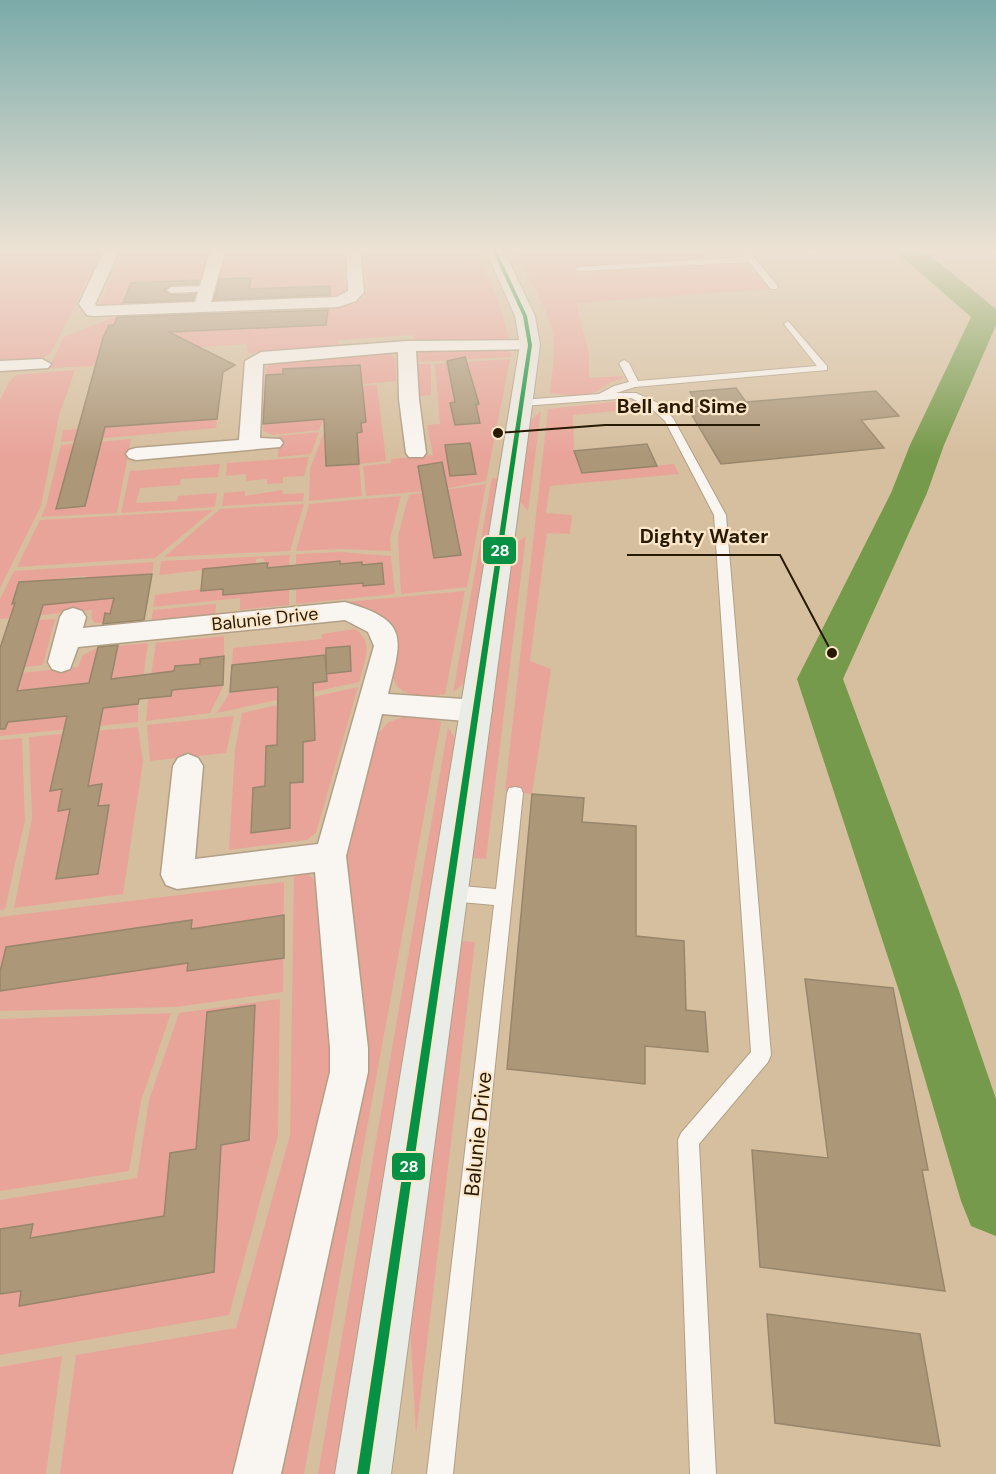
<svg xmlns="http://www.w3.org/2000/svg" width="996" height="1474" viewBox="0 0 996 1474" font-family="'DM Sans',sans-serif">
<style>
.green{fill:#e9a49a}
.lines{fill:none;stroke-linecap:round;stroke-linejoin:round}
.river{fill:#769a4b;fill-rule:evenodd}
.building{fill:#ac9779;stroke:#97866c;stroke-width:1.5}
.lane-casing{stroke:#b19f86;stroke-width:2}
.street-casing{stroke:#b19f86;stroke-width:3}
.secondary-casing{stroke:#b19f86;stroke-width:2}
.lane{fill:#f9f5f1;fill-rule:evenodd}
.street{fill:#f9f5f1;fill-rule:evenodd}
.secondary{fill:#eaece7;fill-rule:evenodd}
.bus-1-casing{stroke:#fce7ca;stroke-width:4}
.bus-1{fill:#069145;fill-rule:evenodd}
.labels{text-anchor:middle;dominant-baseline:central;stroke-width:4.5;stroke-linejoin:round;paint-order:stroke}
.street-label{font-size:18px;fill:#281902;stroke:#fce7ca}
.near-street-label{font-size:21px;fill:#281902;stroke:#fce7ca}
.leader{fill:none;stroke:#281902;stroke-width:2}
.callout-dot{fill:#281902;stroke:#fce7ca;stroke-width:2}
.callout-label{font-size:20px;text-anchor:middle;font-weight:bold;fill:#281902;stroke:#fce7ca;stroke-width:4.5;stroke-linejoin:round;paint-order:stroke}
.line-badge{stroke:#fce7ca;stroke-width:2}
.badge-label{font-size:16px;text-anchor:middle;font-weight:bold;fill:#fff}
</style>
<rect width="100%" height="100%" fill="#d6bf9f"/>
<g class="green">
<path d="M0,249H103L51,353L44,358L0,360Z"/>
<path d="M125,249H215L205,280L173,281L165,300L123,301L121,307L103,306L100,303Z"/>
<path d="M228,249H342L345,295L218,303L213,300Z"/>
<path d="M364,249H474L497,296L509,339L498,342H415L413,335L338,340V347L248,353L247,344L99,353L94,366L49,368L64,337L112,318L336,308L354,304L365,297L368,287Z"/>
<path d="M513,249H699L705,258L575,267L578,273L736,263L747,266L770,289L576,303L589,353V378L623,376L622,379C611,381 607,385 597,391C584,398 564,395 550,393C552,372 557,346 551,326C543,299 526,275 513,249Z"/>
<path d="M501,349L512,353L511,357L417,362L416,356L424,350Z"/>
<path d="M390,353L395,359L396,381L265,393L266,368L271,364Z"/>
<path d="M510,359L486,481L439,490L366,496L363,466L391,463V459L433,455L427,425L440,424L435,364Z"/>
<path d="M416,364H431V395L418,396Z"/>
<path d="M75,370L59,415L41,506L0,588V400L10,381L17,375Z"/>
<path d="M377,385L386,461L359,464L362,496L309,501L310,469L330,416L327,389Z"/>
<path d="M323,390L324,419L319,430L273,435L263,431L265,395Z"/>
<path d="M621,401L631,402L640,409L573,415L574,451L582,472L674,464L679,474L550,486L546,513L572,515L570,534L547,533L530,661L551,669L532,794L505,791L548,409Z"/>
<path d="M541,411L528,511L520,502L530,421Z"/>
<path d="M217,419L216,428L61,442L63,430Z"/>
<path d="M319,432L311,454L278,457L279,436Z"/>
<path d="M131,439L117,513L41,517L46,506L61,445Z"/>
<path d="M309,457L304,476L283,477V483L267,484V479L246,481V474L226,476L227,463Z"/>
<path d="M220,464L218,477L181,479L180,485L140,488L136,503L177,501L178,496L217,493L215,507L121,513L130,471Z"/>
<path d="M492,478L501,479L469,674L463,684L453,692Z"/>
<path d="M486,484L467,587L401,594L398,536L409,495Z"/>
<path d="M282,490L283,494L304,493L303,501L222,506L224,493L245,491V496Z"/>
<path d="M401,496L390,539L391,551L341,549L296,551L309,504Z"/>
<path d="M304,504L290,551L164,557L220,509Z"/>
<path d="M213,510L155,558L17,567L40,520Z"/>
<path d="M526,536L486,859L473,858L514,544Z"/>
<path d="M340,552L391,556L395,594L296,604V588L362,565V562L296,567V554Z"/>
<path d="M290,555L289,566L267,568L263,558L256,559V564L159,575L161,561Z"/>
<path d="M154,562L152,574L86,580V576L63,578L62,583L43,585L44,580L19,582L13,604L81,601L148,595L108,623H95L91,618L92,610L0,619V599L14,571Z"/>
<path d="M224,586L289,589V605L240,610V598L153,607L155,595Z"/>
<path d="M465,591L445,694C427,698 393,699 393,673C393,661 401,646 398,636C392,613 365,608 346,602Z"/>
<path d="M216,604L215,617L151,623L153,610Z"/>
<path d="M55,619L43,665L24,667L38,620Z"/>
<path d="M355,629C375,642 364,662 359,682L217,713L230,692L326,681V674L351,671L350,646L326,648V655L232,665L233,648L321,639L322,634Z"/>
<path d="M224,636V656L200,659V664L175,666L174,671L151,674L156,643Z"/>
<path d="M148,643L143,678L60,686L59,691L29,703L0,675L78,667L83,655L97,648L94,663L115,661L118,646Z"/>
<path d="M223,679L222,689L210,713L146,721L148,698L171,696L172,690L197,687Z"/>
<path d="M358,687L316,833L307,840L229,850L235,749L242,713Z"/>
<path d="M138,704V722L0,736V723L4,718L25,721L51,718L53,713Z"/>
<path d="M409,715L427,716L441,722L304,1474H276L366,1063L343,862L376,736L389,722Z"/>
<path d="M234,716L226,753L150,761L147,725Z"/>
<path d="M138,727L143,762L123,894L14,908L32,818L29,737Z"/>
<path d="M448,727L458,743L338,1474H318Z"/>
<path d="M22,738L25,820L5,909L0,910V740Z"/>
<path d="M294,871L309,874L318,885L333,1068L236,1474H60L76,1355L236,1328L290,1135Z"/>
<path d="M284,882L283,992L176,1007L0,1011V917Z"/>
<path d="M462,941L475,942L416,1435L410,1325Z"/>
<path d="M280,999L278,1135L229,1315L0,1355V1200L137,1178L149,1100L179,1013Z"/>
<path d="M171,1013L141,1101L129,1171L0,1191V1019Z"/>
<path d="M62,1356L46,1474H0V1367Z"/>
</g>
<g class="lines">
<path class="river" d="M893,249H922L996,309V325L944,445L927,493L843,679L959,991L996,1099V1236L971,1226L961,1201L899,991L797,679L891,493L910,445L971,317Z"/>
</g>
<g class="building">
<path d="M251,278L249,289L330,286V295L214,300L220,279Z"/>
<path d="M199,280L198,284L171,285L165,290L171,295L195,294L193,300L123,303L131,283Z"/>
<path d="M328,310L326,325L169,332L235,365L223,372L217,419L105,427L85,506L56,509L103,338L109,325H114L117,317Z"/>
<path d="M465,357L479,404L476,405L480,423L455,425L450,403L455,402L447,361Z"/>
<path d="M360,365L366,422L361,423L362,432L357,433L359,464L326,466L324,419L263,424L266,375L283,374V369Z"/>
<path d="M736,388L746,402L876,391L899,416L861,420L884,448L721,464L687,407L698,406L690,392Z"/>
<path d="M470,443L476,474L450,476L445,445Z"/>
<path d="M647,444L657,466L582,473L574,451Z"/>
<path d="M442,462L461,555L434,558L418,466Z"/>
<path d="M340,561V564L362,562V565L382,563L384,584L363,586V583L223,595V589L201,591L203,569L264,563H268L267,568Z"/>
<path d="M152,574L144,620L103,624L105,613L110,614L114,598L43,605L17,691L89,683L98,647L118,645L111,679L174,671L175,666L200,664V659L224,656L223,685L172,690L171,696L139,699L138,704L103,708L88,786L102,784L98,806L109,805L98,874L56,879L70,809L58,811L62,789L50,791L67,716L8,722L5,729H0V648L15,603L12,604L19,582Z"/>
<path d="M350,646L351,671L326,674V648Z"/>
<path d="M325,655L327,681L313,683L315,740L303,742V782L290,783V828L251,833L253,788L265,786L266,746L277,745L278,687L230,692L232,665Z"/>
<path d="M532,794L584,798L582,822L636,826V936L684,941L686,1010L705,1012L708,1052L645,1046V1084L507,1069Z"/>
<path d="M284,915V958L187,971L188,963L0,991V972L6,947L192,920L191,929Z"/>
<path d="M805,979L893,988L928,1170H922L945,1291L760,1267L752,1150L828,1158Z"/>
<path d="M255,1005L249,1140L221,1145L214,1272L19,1306L21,1291L0,1294V1229L33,1224L30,1238L164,1216L170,1153L196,1149L207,1012Z"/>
<path d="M767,1314L920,1334L940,1446L775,1423Z"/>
</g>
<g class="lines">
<g class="lane-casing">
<g id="lane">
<path d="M739,249H747L777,285V289H771L749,262L579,271L575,269L579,267L745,257Z"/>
<path d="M804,249H813L817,254L810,256Z"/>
<path d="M207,286L211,289L210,291L171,293L167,290L171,287Z"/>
<path d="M788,321L827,366V370L635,387L616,393H636L658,403L673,418L726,515L771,1055L768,1062L699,1144L716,1474H690L678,1140L681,1133L751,1052L714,515L665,421L650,407L631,398L522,406L517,403L522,400L599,394L614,386L629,382L619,363L624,360L629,363L638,381L817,366L784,324Z"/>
<path d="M515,787L521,788L523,793L453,1474H427L494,905L450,901L444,898L441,893L444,888L450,885L496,889L507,793L509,788Z"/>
</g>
</g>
<g class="street-casing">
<g id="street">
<path d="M105,249H120L95,304L97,306L195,302L211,249H226L211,302L336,297L348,291L346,249H360L364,292L356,301L338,307L93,316L87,315L79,304Z"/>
<path d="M530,340L536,341L539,345L536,349L416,351L419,399L426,453L423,457H409L406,453L399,399L398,352L263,364L260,438L280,439L283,443L280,447L136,460L129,458L126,454L129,450L136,448L239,440L245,361L261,352L407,341Z"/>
<path d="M42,359L51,364L48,368L0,371V361Z"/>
<path d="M345,602C410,621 402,637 388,694L478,700L488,704L492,711L488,718L478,722L382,714L346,856L368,1048V1072L281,1474H233L330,1072V1048L315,872L177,889L166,885L161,875L173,766L178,758L188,754L198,758L203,766L195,859L318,844L374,646L368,632L345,620L78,647L70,669L61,672L52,669L48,662L60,617L64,611L73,608L82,611L86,617L83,628Z"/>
</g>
</g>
<g class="secondary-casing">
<path id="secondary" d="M485,249H503L535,316L540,345L391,1474H335L520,345L515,316Z"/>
</g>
<use href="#lane" class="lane"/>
<use href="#street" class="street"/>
<use href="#secondary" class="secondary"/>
<g class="bus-1-casing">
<path id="bus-1" d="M492,249H496L527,316L532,345L369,1474H357L528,345L523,316Z"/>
</g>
<use href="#bus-1" class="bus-1"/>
</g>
<linearGradient id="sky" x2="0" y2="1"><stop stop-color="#7aaaa9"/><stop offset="0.55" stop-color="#ede2d4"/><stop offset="1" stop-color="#ede2d4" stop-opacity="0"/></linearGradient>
<rect width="996" height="455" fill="url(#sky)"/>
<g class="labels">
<g class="street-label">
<text transform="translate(265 619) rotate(-6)">Balunie Drive</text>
</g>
<g class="near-street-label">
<text transform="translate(478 1134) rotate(-84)">Balunie Drive</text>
</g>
</g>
<path class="leader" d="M498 433L605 425H760M832 653L780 555H627"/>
<g class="callout-dot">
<circle cx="498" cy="433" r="6"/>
<circle cx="832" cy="653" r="6"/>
</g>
<g class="callout-label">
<text x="682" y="413">Bell and Sime</text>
<text x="704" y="543">Dighty Water</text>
</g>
<g class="line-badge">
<rect x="482" y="536" width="35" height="29" rx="6" fill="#069145"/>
<rect x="391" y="1152" width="35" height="29" rx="6" fill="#069145"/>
</g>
<g class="badge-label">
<text x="500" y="556">28</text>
<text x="409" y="1172">28</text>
</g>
</svg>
